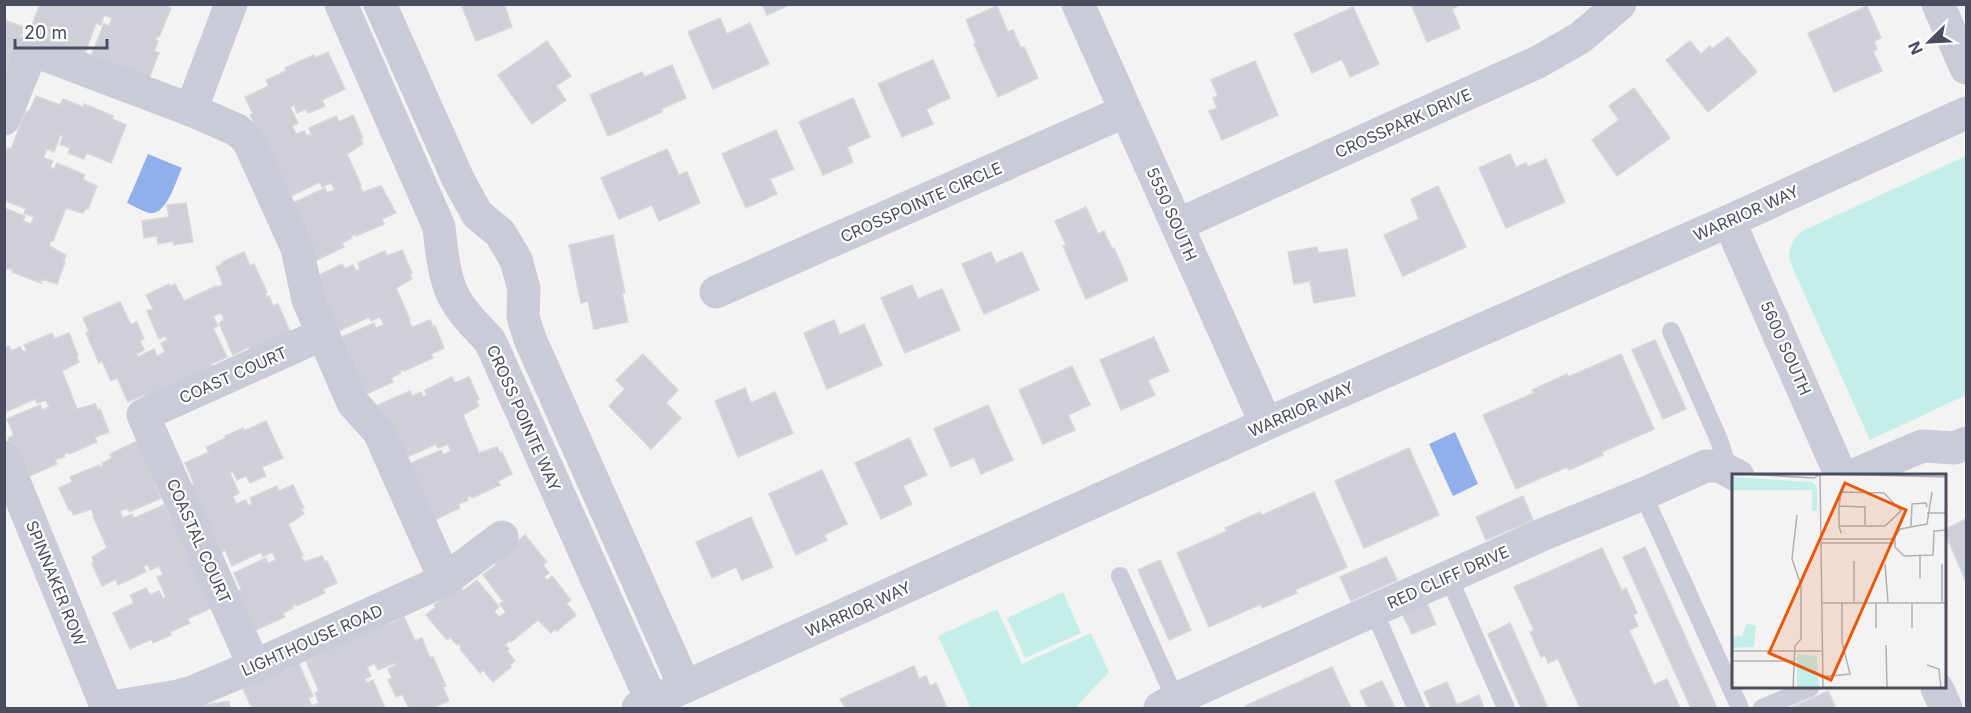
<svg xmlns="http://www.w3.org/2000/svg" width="1971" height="713" viewBox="0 0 1971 713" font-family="Inter,sans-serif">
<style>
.green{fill:#c3efe8}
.water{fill:#91b0eb}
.building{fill:#cfd0d7;stroke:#d7d6dd;stroke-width:1.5}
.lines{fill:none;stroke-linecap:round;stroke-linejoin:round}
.lane{stroke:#c9cbd8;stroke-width:18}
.street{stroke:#c9cbd8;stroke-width:33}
.labels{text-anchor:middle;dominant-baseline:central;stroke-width:4.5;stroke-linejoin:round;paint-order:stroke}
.street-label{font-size:16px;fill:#4a4c5f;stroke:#fff}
.inset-road{fill:none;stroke:#b0b0b7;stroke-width:1.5}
.view{fill:#e8590c;fill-opacity:0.15;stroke:#e8590c;stroke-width:3}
.inset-edge{fill:none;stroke:#4a4c5f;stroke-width:3}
</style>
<rect width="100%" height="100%" fill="#f4f3f2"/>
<g class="green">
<path d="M1966,156V395L1870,440L1790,262C1787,251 1793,238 1802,231Z"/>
<path d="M1063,592L1081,633L1025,658L1007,618Z"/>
<path d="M997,609L1022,664L1091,633L1109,672L1075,708H971L938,636Z"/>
</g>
<g class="water">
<path d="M148,154L182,168C176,180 167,216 149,213C142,211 134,206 127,203Z"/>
<path d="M1455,432L1478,484L1453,496L1429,444Z"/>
</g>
<g class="building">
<path d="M40,4H167L166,6L171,8L159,37L157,36L156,40L158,41L154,51L159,53L147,83L91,56L104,24L109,26L112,18L104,15L101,25L96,23L85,53L28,36Z"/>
<path d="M461,4H504L512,27L476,41Z"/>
<path d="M762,4H791L767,15Z"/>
<path d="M1411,4H1462L1452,9L1460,28L1427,42Z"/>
<path d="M997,6L1008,32L1013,30L1021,48L1024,47L1038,78L998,97L974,44L976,43L966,20Z"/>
<path d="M1867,6L1881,38L1874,41L1877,49L1873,51L1882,71L1834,92L1808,33Z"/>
<path d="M1353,7L1379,64L1350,77L1342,59L1312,73L1294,34Z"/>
<path d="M720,18L727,34L750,23L769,64L713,89L688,32Z"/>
<path d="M4,20L24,27L20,39H23L12,69L5,67L4,69Z"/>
<path d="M1728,37L1757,72L1708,112L1666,60L1690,41L1701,54L1710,46L1712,49Z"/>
<path d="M547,41L571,76L556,86L566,100L532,124L498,75Z"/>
<path d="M328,52L345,89L322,100L325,106L308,113L306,109L297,113L294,105L290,107L298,123L292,126L296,134L304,131L307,136L311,134L309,128L336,116L339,122L353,115L363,138L361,139L363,144L347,154L361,185L360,186L363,192L381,186L396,213L382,219L384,224L356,236L355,234L351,236L352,238L342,243L344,247L315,261L293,203L325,188L327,193L335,190L331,183L322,187L320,182L291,196L267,152L250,115L253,114L245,97L269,86L266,80L286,71L285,68L314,55L315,58Z"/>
<path d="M933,60L950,98L926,109L933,124L902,137L878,84Z"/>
<path d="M1255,61L1278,115L1222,140L1209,111L1217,108L1213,98L1218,96L1211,80Z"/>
<path d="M672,65L686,98L661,109L662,112L608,136L590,95L642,72L644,77Z"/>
<path d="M1634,88L1670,138L1617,176L1592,140L1619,120L1609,106Z"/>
<path d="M36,96L60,105L63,99L83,107L84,104L113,116L112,119L126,125L111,163L87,153L84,159L68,153L70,148L60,144L63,136L60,135L54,152L47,149L43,158L53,161L50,167L54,169L57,163L85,175L83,180L97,186L88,209L86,208L83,213L66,208L53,241L51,240L49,246L66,255L63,262H65L57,284L42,279L41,283L12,272V269H4V208L25,216L23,221L31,224L34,217L24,213L26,209L4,200V157L8,148L11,149L26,111L29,112Z"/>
<path d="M853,98L870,137L847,147L853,162L823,175L799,122Z"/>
<path d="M776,130L794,169L770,179L777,194L746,208L722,154Z"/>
<path d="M667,149L679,175L687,172L700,203L659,221L652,205L619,219L601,178Z"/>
<path d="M1510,154L1516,167L1526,163L1528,167L1546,159L1565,202L1506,228L1479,168Z"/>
<path d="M1438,186L1466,247L1403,276L1384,235L1419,219L1411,199Z"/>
<path d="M186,203L193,242L174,245L173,241L158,244L157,236L144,238L142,221L169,217L167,205Z"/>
<path d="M1086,207L1098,234L1104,231L1112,249L1114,248L1128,280L1086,299L1063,246L1066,245L1055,221Z"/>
<path d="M613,235L625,293H622L628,322L594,329L588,301L581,303L569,245Z"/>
<path d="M1317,247L1318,253L1347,249L1355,296L1314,303L1310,281L1294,284L1288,252Z"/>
<path d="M402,250L412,273L410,274L412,279L396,288L410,320L409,321L412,327L430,320L433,327L435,326L444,348L431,354L433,358L404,371L403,369L400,371L401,373L391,378L393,382L364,395L343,356L349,353L342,337L374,323L376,328L384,325L380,317L371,321L369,317L339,331L311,279L342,264L345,269L353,265L356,271L360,269L358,263L385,251L387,256Z"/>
<path d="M244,252L250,266L254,264L267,292L265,293L267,297L269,296L273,306L278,304L291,334L252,354L249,347L233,355L219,323L224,320L221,313L213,316L218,326L213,328L227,357L211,364L214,370L146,398L144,395L128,402L117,378L111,381L102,361L99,363L86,333L89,332L83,318L120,302L131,325L137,322L144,339L140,341L144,350L136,354L138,357L154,349L157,356L165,352L161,343L167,340L165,336L159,339L147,311L153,309L146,295L169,284L170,287L175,284L184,301L216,286L217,287L223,285L216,267L223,264L222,262Z"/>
<path d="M991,252L996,263L1022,252L1039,290L984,314L962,264Z"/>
<path d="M912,285L918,299L942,289L960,330L905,353L881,298Z"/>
<path d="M834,320L840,335L864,324L882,365L827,389L804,333Z"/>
<path d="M52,333L54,339L69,333L78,356L76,357L79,362L62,371L77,409L95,404L98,410L100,409L109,432L95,437L97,442L69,454L68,452L64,454L65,456L55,460L57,464L27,477L20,466L8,438L14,435L7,419L40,405L42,410L49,407L46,400L37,403L35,399L5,412L4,348L9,346L11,351L20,347L23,352L27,351L24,345Z"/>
<path d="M1154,337L1169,371L1148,380L1155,395L1121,410L1100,360Z"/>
<path d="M1655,340L1686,409L1663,419L1632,350Z"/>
<path d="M643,354L678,390L666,403L681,418L651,449L609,406L625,389L616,380Z"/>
<path d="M1621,354L1654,429L1602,452L1603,455L1569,470L1567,467L1516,489L1483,415L1534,393L1532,390L1567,374L1568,377Z"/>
<path d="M1072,366L1090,405L1068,415L1075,430L1043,444L1019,390Z"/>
<path d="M452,377L455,383L469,377L479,399L476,400L479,406L463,415L479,453L497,447L500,453L502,452L512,474L498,481L500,485L472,498L471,496L467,497L468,500L458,504L460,508L430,522L409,464L441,450L443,455L451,451L448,444L438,448L436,444L407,457L395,443L378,405L410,391L412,396L421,392L423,397L427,395L425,390Z"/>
<path d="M745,388L751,403L775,392L793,433L738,457L715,401Z"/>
<path d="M988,405L1013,460L981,474L974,457L951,467L934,429Z"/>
<path d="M266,421L283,458L262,467L266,476L250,483L246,476L237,480L233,472L230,473L239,493L233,496L236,504L246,500L248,506L252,504L250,498L277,486L279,491L293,485L304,508L301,509L304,514L288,524L303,555L301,556L304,562L322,556L325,562L327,561L337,583L323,589L325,593L297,606L296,604L292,606L293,608L283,613L285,617L256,630L235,592L241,589L234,573L266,558L268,563L276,560L272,552L263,557L261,552L232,566L225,550L219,553L191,485L194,484L185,463L209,452L206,447L226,438L225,436L243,428L244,431Z"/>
<path d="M909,438L927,475L903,486L912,504L881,519L855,463Z"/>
<path d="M139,440L160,479L154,482L161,498L129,512L127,508L120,511L123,518L132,514L134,518L164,505L171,520L177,518L211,608L187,619L190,623L170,632L171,635L153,643L152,639L130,649L113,613L134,603L130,595L146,588L150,595L159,591L163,599L166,597L157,577L163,575L159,566L150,570L148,565L143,566L146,572L118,585L116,579L102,586L92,563L94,562L92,557L107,548L93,516L94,515L91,509L74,515L70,509L69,510L59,488L72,482L70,477L99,465L100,467L103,465L102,463L112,458L110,454Z"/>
<path d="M1409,448L1439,515L1364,548L1335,481Z"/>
<path d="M822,470L847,524L824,535L827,540L796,555L769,494Z"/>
<path d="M1314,492L1347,567L1295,590L1297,593L1262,608L1261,604L1209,627L1177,553L1227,531L1225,528L1260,512L1262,515Z"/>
<path d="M1523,496L1533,520L1486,540L1476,517Z"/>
<path d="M751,517L773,567L742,580L736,567L712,578L696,542Z"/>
<path d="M1966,519V582L1946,535V529Z"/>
<path d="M525,535L547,562L543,565L549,573L544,577L547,580L552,576L571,600L566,603L576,615L557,631L555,629L551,633L538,620L511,642L510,640L505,645L509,649L507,651L515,661L510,665L511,667L493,682L483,670L480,673L460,649L461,647L459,644L457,645L450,637L447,640L426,615L436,607L434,605L459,585L463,591L477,580L499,607L494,611L499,617L506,612L500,604L503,601L483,575L496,565L493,561Z"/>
<path d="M1645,547L1717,708H1691L1623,557Z"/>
<path d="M1602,548L1622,591L1626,588L1637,613L1633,615L1638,626L1629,630L1654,685L1667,679L1680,708H1580L1558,659L1548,663L1545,655L1541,657L1530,632L1534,630L1514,587Z"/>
<path d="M1386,557L1397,580L1351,601L1340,577Z"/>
<path d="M1160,560L1191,630L1169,640L1138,570Z"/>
<path d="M1427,604L1436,624L1412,634L1403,615Z"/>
<path d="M404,617L415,641L422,638L430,658L433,657L446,686L443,687L449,701L432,708H409L402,694L396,697L388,680L392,678L388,669L396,665L395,663L378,670L375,663L367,667L371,676L365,679L367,683L373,680L385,708H252L241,685L280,665L283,671L299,664L313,696L308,698L312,706L319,703L315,693L319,691L306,661L321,654L319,649L386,622L388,625Z"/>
<path d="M1510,623L1548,708H1521L1488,634Z"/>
<path d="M914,666L919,679L926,676L930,686L936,683L947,708H845L840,699Z"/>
<path d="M1332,667L1351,708H1246L1245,706Z"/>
<path d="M1382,681L1395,708H1368L1360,691Z"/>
<path d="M1447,682L1457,705L1479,695L1484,708H1431L1424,692Z"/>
<path d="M1828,691L1836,708H1790Z"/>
<path d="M229,701L230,708H188Z"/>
</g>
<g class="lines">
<g class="lane">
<path d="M1671,331L1719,440L1724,455L1725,468"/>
<path d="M1643,494L1740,708"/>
<path d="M1120,576L1179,707"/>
<path d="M1449,578L1506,708"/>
<path d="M1374,611L1416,708"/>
<path d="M1762,708L1810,688"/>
</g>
<g class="street">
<path d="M341,4L439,227C441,247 443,268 450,288C457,308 476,326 490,341L652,702"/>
<path d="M380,4L458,179L477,214L500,233L516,260L524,289L523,317L530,339L685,687"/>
<path d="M1078,4L1266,424"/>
<path d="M1938,4L1966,68"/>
<path d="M191,110L231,4"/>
<path d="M4,119L32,50L191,110L237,130L248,140L297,248L308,300L353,403L379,432L445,580"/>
<path d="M1729,221L1841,476"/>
<path d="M1177,225L1538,62L1580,38L1620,4"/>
<path d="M716,292L1126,111"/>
<path d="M4,457L107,708L178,696L195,691L254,666L445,580L502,537"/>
<path d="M1852,476L1922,446L1955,448L1966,443"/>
<path d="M254,666L143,415L323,334"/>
<path d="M1937,688L1946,708"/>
<path d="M638,708L1266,424L1729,221L1966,113"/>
<path d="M1160,708L1176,699L1544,534L1643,494L1706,466H1719L1738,476"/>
</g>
</g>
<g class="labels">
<g class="street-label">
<text transform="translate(1403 123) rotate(-24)">CROSSPARK DRIVE</text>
<text transform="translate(921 202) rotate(-24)">CROSSPOINTE CIRCLE</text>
<text transform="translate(1746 213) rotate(-24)">WARRIOR WAY</text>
<text transform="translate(1172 214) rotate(66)">5550 SOUTH</text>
<text transform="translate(1786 348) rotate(66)">5600 SOUTH</text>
<text transform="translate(233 375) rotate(-24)">COAST COURT</text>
<text transform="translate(1301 409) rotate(-24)">WARRIOR WAY</text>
<text transform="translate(524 418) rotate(66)">CROSS POINTE WAY</text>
<text transform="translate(199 541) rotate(66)">COASTAL COURT</text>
<text transform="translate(1448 577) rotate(-24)">RED CLIFF DRIVE</text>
<text transform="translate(56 583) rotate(68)">SPINNAKER ROW</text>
<text transform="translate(858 609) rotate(-24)">WARRIOR WAY</text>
<text transform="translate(312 640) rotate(-24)">LIGHTHOUSE ROAD</text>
</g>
</g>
<g transform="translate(1732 474)">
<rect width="214" height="214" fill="#f4f3f2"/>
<path d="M0,3L80,8L85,13V37H80V16H0ZM15,150L24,151L22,173L0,174V162H10ZM65,180L85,182L87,214H65Z" fill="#c3efe8"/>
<path class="inset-road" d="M13,0L82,4L88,0M88,0L91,214M98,0L215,3M200,18L195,50L168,55L163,63V73L172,82L201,81L202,57L215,56M107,32L133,33V51M195,39H213L215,30M107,52H153L169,37L152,19L109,18L107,32V52L109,59M179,52L180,30L194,29L195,33M89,65H162M89,69H162M153,90L156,129M210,90V129M188,105V82M89,129H215M122,129V87M144,129V154M180,129V154M154,171L155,214M0,177H89M0,187H61M195,191L207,195L209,214M89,203L118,200L110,168V129M61,214L63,172L69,165V111L60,85L65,41"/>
<path class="view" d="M113,9L174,36L99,206L37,179Z"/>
<rect width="214" height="214" class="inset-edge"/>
</g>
<rect width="1971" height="713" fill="none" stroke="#4a4c5f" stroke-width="12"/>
<g transform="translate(1929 42) rotate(246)" stroke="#ffffff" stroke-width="4.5" paint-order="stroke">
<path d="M0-4.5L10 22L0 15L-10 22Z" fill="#4a4c5f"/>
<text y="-9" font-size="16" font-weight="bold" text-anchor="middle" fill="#4a4c5f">N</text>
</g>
<path d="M15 39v9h92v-9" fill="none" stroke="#4a4c5f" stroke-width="3"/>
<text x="24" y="39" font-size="18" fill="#4a4c5f" stroke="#ffffff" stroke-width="4.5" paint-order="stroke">20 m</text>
</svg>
